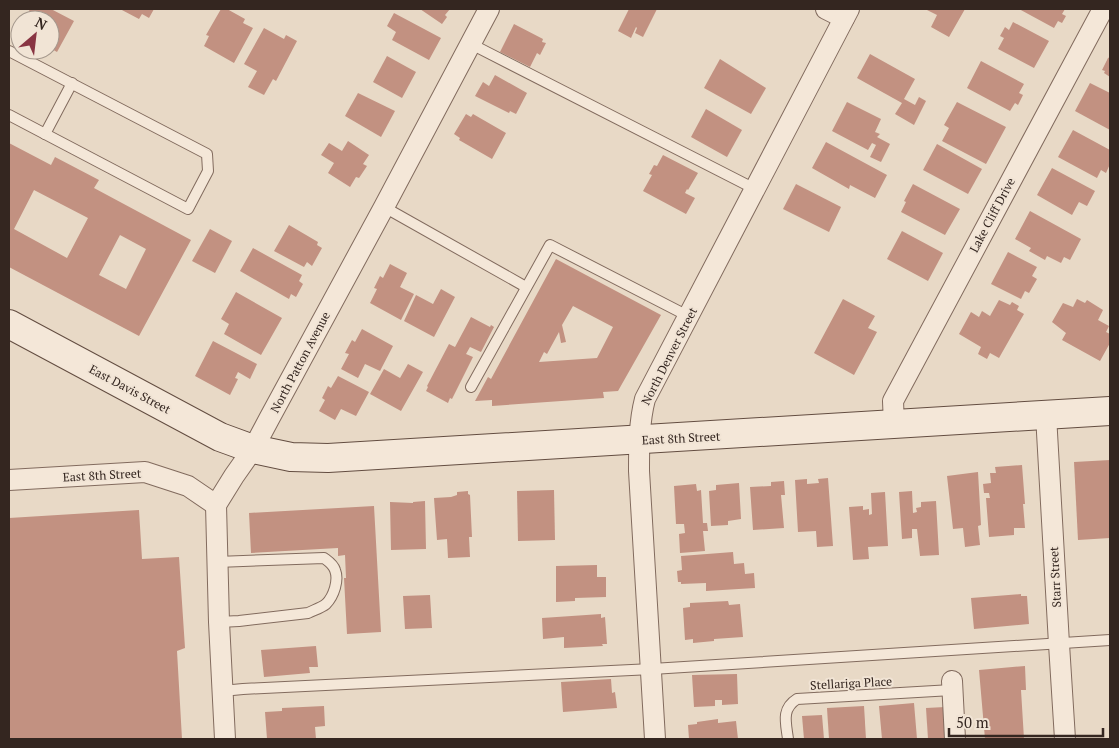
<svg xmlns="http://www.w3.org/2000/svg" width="1119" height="748" viewBox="0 0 1119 748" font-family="'PT Serif',serif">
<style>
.building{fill:#c29181;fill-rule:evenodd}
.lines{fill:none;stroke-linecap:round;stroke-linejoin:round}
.service-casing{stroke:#826b5e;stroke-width:12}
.minor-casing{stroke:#826b5e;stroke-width:22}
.secondary-casing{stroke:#634d41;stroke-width:30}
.service{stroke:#f4e7d8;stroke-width:10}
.minor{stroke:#f4e7d8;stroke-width:20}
.secondary{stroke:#f4e7d8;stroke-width:28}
.labels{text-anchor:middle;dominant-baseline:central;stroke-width:4;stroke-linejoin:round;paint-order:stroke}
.street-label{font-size:12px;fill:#342620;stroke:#f1e4d5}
</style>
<rect width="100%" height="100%" fill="#e8d9c6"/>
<g class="building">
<path d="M30,9H51L74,21L57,52L50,48V20H26L29,16L27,15Z"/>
<path d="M120,9H154L149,18L142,14L139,19Z"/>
<path d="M221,9H227L245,19L243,23L253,28L234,63L204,46L209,36L206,35Z"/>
<path d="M420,9H450L445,15L447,17L442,24Z"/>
<path d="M629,9H657L643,37L635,33L637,28L636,27L631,38L618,31Z"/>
<path d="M925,9H965L949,37L931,27L937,15Z"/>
<path d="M1019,9H1065L1062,14L1066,16L1062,23L1058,21L1054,28Z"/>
<path d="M394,13L441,38L429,60L392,40L396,32L387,26Z"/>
<path d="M1013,22L1049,41L1034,68L998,49L1004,38L1000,36L1005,27L1009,30Z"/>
<path d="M514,24L543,39L542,42L546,43L540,55L537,53L530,67L500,52Z"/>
<path d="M264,28L284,39L286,35L297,41L276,81L273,79L264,95L248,87L257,71L244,64Z"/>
<path d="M870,54L915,79L904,99L915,105L919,97L926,101L914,125L895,114L902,103L857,78Z"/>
<path d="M387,56L416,72L402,98L373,82Z"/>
<path d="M1110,57V77L1104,73L1105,71L1102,70L1108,58Z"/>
<path d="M720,59L766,88L751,114L704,88Z"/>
<path d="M981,61L1024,84L1019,93L1023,95L1018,105L1015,103L1010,111L967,88Z"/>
<path d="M495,75L527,93L516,114L510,111L509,113L475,96L483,82L489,86Z"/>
<path d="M1090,83L1110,93V130L1075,111Z"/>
<path d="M358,93L395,111L381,137L345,116Z"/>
<path d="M847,102L881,119L875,132L880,134L877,137L890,144L881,162L870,157L876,145L872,143L868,150L832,131Z"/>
<path d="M957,102L1006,127L986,164L942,141L949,128L944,125Z"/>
<path d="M706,109L742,130L727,157L691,137Z"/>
<path d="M466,114L471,117L473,114L506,133L492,159L459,140L460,138L454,134Z"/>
<path d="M1073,130L1110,150V164L1106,173L1101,170L1097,178L1058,157Z"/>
<path d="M348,141L369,155L363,164L367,166L359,178L356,177L350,187L328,173L334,163L321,155L329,143L342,151Z"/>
<path d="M826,142L887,175L875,198L850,185L849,189L812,168Z"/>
<path d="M9,143L51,165L55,157L99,180L94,188L191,240L139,336L9,267ZM34,190L88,218L67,258L14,229ZM120,235L146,249L126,289L99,275Z"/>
<path d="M937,144L982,169L968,194L923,170Z"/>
<path d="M663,155L698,173L688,190L687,189L685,193L695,198L686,214L643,191L652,175L649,174L654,165L657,166Z"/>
<path d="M1052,168L1095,191L1087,206L1079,202L1072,215L1037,195Z"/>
<path d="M796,184L841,207L829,232L783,209Z"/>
<path d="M913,184L960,209L945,235L901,212L906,202L904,201Z"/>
<path d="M1030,211L1081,239L1070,260L1064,257L1061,263L1047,256L1045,260L1029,251L1031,248L1015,239Z"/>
<path d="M289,225L318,242L317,245L322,248L312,266L307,262L304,267L274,251Z"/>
<path d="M210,229L232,241L215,273L192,261Z"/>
<path d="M902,231L943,253L928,281L887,259Z"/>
<path d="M253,248L302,275L299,281L303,284L296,297L291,294L289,299L240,271Z"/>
<path d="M1008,252L1037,267L1032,276L1037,279L1029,293L1025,291L1021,299L991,284Z"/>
<path d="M556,259L661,315L618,391L603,392L604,398L492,406V400L475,401L488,377L491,379ZM573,306L613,327L597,358L539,362L544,352L547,354L559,332L561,343L566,342L562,325Z"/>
<path d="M390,264L407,273L400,287L414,294L401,320L370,303L377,289L374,288L380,276L383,278Z"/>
<path d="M441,289L455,297L434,337L404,321L416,295L433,304Z"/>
<path d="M236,292L282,318L261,355L224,334L229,324L221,319Z"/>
<path d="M843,299L875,316L868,328L877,332L854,375L814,353Z"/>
<path d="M1077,299L1085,303L1087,300L1103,310L1098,320L1109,326L1106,332L1110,334V343L1100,361L1062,340L1066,333L1052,322L1063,303L1073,307Z"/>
<path d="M999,300L1010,305L1012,302L1019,306L1017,310L1024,314L999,358L990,353L987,359L978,354L981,347L959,334L971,312L979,317L982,311L990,316Z"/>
<path d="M471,317L490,327L491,325L494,327L481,352L470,347L466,354L473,357L452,399L450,398L448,403L426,391L428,387L427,386L449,344L455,347Z"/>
<path d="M362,329L393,346L380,371L365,364L358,378L341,369L349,354L345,353L352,340L355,342Z"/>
<path d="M213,341L257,364L250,379L238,372L235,378L238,379L230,395L195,376Z"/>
<path d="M408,364L423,372L401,411L370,394L384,369L400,378Z"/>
<path d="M338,376L369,392L356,416L341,409L335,420L319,411L325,400L322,398L328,386L331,388Z"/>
<path d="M1110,460V538L1078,540L1074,462Z"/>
<path d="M1022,465L1025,504H1023L1025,528H1014V535L989,537L986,498H990L989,493H984L983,484L991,483L990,473H996L995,467Z"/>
<path d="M978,472L981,525L978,526L980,545L965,547L963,528L953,529L947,476Z"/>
<path d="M828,478L833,546L817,547L816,531L798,532L795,480L807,479V484L819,483L818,479Z"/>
<path d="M784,481L785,495H781L784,528L753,530L750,487L771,486V482Z"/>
<path d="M739,483L741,519L728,521V525L711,526L709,491L716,490V485Z"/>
<path d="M696,484L697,491L701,490L703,523H707L708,531H703L705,551L680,553L679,534L685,533L684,524H676L674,486Z"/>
<path d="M554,490L555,540L518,541L517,491Z"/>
<path d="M468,491V494L470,495L472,537H469L470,557L448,558L447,539L437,540L434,498L451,497L457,495V492Z"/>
<path d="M912,491L913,513L917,512L916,508L921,507V502L936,501L939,555L920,556L917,529H912V538L902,539L899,492Z"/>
<path d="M885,492L888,546L868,547L869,559L853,560L849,507L863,506V510L869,509V515L872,514L871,493Z"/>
<path d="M425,501L426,549L391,550L390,502L413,503V502Z"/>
<path d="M374,506L381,632L347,634L344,578H346L345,555L338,556V548L251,553L249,513Z"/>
<path d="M139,510L142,559L179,557L185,648L177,651L182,739H9V518Z"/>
<path d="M733,552L734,564L744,563L745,574L754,573L755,588L706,591V583L681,584V582H678L677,571L682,570L681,556Z"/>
<path d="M597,565V577H606V597L575,598V601L556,602V566Z"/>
<path d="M1021,594V596H1027L1029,624L974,629L971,598Z"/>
<path d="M430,595L432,628L405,629L403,596Z"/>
<path d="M728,601L729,605L740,604L743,637L714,639V641L693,643V639L685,640L683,608L690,607V603Z"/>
<path d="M601,614V618L605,617L607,644H602L603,646L564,648V637L543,639L542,618Z"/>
<path d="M316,646L318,667H309L310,673L264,677L261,650Z"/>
<path d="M1025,666L1026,690H1021L1024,739H985L979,670Z"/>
<path d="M737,674L738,704L722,705V700H715V706L694,707L692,675Z"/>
<path d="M611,679L612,693L615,692L617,708L563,712L561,682Z"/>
<path d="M914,703L917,739H882L879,706Z"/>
<path d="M324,706L325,726L315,727L316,739H267L265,712L282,711V708Z"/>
<path d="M864,706L866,739H829L827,708Z"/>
<path d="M945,707L948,739H928L926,708Z"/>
<path d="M822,715L824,739H804L802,716Z"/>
<path d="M718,719V723L736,721L738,739H689L688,725L697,724V722Z"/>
</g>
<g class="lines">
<g class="service-casing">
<g id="service">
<path d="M471,44L755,189"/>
<path d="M9,51L207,154L208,171L188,209L9,115"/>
<path d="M45,134L72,83"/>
<path d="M384,207L526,287"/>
<path d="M471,387L550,245L688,316"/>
<path d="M217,562L324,558C328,561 333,564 335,570C339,580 334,596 326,604C321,608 314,610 308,613L239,621L219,622"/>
<path d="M222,691L243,689L652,669L1110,640"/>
<path d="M788,739C786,723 781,709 797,699L952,690"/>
</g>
</g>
<g class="minor-casing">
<g id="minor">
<path d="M826,9L844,18"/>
<path d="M1046,415L1059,644L1065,739"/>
<path d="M894,425L893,401L1103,9"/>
<path d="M9,480L145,472L188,486L216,505"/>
<path d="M952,681L955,739"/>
<path d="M225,739L219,622L216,505L234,476L253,449L269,419L384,207L489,9"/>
<path d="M655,739L639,471C639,447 639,422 645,399L849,9"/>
</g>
</g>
<g class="secondary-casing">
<path id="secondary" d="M9,324L220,437L253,449L291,457L328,458L1110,411"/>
</g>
<use href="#service" class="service"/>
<use href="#minor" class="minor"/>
<use href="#secondary" class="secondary"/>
</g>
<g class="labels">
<g class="street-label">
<text transform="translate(992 215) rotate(-62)">Lake Cliff Drive</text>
<text transform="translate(669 356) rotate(-63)">North Denver Street</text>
<text transform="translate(300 362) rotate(-62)">North Patton Avenue</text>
<text transform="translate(130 389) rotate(28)">East Davis Street</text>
<text transform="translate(681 438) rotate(-3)">East 8th Street</text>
<text transform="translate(102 475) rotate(-3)">East 8th Street</text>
<text transform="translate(1055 577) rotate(-93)">Starr Street</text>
<text transform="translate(851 683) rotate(-3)">Stellariga Place</text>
</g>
</g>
<rect width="1119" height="748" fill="none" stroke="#342620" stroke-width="20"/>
<g transform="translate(35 35) rotate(28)"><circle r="24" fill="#f1e4d5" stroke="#a5988d"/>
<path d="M0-4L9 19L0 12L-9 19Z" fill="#893543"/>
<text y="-8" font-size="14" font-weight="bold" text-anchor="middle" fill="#342620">N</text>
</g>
<path d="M949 728v8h154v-8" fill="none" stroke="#342620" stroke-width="2.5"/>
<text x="956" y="728" font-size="15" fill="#342620" stroke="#f1e4d5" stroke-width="4" paint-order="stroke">50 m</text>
</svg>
